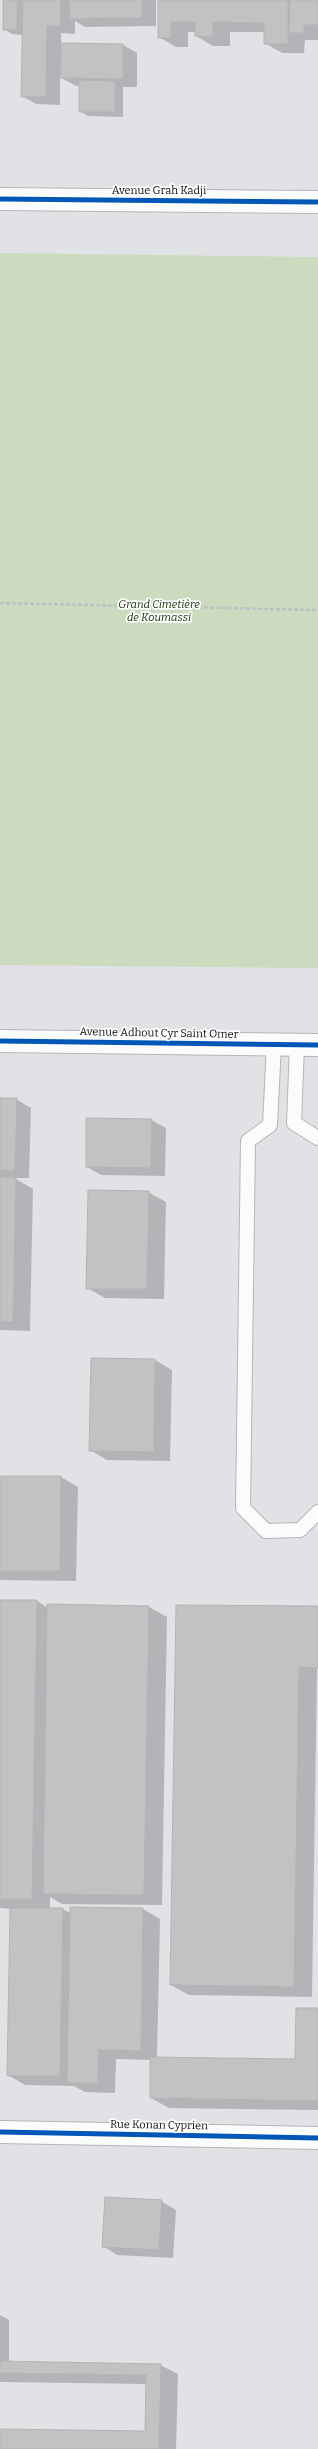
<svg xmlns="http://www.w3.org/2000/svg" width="318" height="2449" viewBox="0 0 318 2449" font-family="Bitter,serif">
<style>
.green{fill:#ccdbbf}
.shadow{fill:#0003}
.building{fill:#c2c2c3;stroke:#b4b4b5}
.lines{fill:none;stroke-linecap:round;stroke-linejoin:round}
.lane-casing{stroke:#b4b5b7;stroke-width:16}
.street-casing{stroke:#b4b5b7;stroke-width:24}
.secondary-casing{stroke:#b4b5b7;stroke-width:24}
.path{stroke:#bfc0c2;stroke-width:2.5;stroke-dasharray:4 2;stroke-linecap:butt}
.lane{stroke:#fafbfb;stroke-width:14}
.street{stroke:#fafbfb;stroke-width:22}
.secondary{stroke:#fafbfb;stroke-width:22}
.cycleway-casing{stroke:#fff;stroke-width:8}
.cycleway{stroke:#0057b8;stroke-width:5}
.labels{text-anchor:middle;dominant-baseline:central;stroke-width:3.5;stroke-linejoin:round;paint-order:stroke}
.street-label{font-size:11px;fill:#0b0c0e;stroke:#fff}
.park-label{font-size:11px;font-style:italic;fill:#223208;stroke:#fff}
</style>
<rect width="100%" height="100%" fill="#e0e2e5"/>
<path class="green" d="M0,253L318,257V968L0,965Z"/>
<g class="shadow">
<path d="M4,0H156V26L85,27L75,21V34L61,33V44L123,45L137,53V87H123V117L88,116L80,111V86H76L60,77V105L36,104L22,96L23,35L12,34L4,29Z"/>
<path d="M159,0H318V40H305L304,53H282L265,43V32H230V46H213L196,36V32H188V47H176L159,37Z"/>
<path d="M0,1099H16L31,1108L29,1178H14L33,1189L30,1331L0,1330Z"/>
<path d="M151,1120L166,1128L165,1176L101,1175L87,1167Z"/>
<path d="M148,1192L166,1202L164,1299L105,1298L87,1288Z"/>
<path d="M92,1359L155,1360L172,1370L170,1461L107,1460L90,1450Z"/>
<path d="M0,1477H61L78,1487L76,1581L0,1580Z"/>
<path d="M0,1601H37L48,1608L149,1607L167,1617L162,1905L62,1904L50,1897V1909H63L71,1914L143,1909L160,1919L157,2058L296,2060L318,2009V2110L169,2108L151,2098V2060L116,2059L115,2093L85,2092L74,2086L25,2085L8,2075L11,1909L0,1908Z"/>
<path d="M318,1607L312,1997L189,1995L171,1985Z"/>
<path d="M161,2201L176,2210L173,2258L117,2255L103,2246Z"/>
<path d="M0,2315L9,2320V2362L160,2365L178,2374L176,2449H0V2430L146,2432L147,2384L0,2382Z"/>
</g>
<g class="building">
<rect x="3" y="0" width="14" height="30"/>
<path d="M23,0H61L60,26H47L46,97H21Z"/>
<path d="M69,0H142V18L70,19Z"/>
<path d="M158,0H288V44H264V23L213,22V37L195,36V22H171V38H158Z"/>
<path d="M290,0H318V25H304V33H289Z"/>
<path d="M61,43L123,44V79L60,78Z"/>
<path d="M79,80L115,81V112H79Z"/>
<path d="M0,1098H17L15,1171L0,1170Z"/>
<path d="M86,1118L152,1119L151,1168L86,1167Z"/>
<path d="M0,1177L16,1178L13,1322L0,1321Z"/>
<path d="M88,1190L149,1191L147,1289H86Z"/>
<path d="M91,1358L155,1359L154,1452L89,1451Z"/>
<path d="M0,1476H61L60,1571H0Z"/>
<path d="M0,1600H37L32,1899H0Z"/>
<path d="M47,1604L149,1606L144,1895L43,1894Z"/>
<path d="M176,1605L318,1606V1668L299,1667L294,1987L170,1985Z"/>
<path d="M70,1907L143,1908L141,2051L99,2050L98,2083H67Z"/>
<path d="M10,1908H63L60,2076H7Z"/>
<path d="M296,2008H318V2101L150,2098V2057L295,2059Z"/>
<path d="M105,2197L162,2200L159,2250L102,2247Z"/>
<path d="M0,2361L161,2364L159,2449H0V2429L145,2431L146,2375L0,2373Z"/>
</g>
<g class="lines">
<g class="lane-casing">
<g id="lane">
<path d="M274,1044L270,1125L248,1141L243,1508L266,1531L300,1530L318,1512"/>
<path d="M297,1045L294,1123L318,1138"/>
</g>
</g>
<g class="street-casing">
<g id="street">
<path d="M0,199L318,202"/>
<path d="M0,2132L318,2138"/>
</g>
</g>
<g class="secondary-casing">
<path id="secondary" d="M0,1041L318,1045"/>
</g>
<path class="path" d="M0,603L318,610"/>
<use href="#lane" class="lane"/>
<use href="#street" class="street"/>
<use href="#secondary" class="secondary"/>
<g class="cycleway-casing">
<g id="cycleway">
<path d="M0,199L318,202"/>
<path d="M0,1041L318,1045"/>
<path d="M0,2132L318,2138"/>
</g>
</g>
<use href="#cycleway" class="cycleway"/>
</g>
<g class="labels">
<g class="street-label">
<text x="159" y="190">Avenue Grah Kadji</text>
<text transform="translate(159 1033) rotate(1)">Avenue Adhout Cyr Saint Omer</text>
<text transform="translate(159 2125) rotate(1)">Rue Konan Cyprien</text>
</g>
<g class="park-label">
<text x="159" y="604">Grand Cimetière<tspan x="159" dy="13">de Koumassi</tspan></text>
</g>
</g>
</svg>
